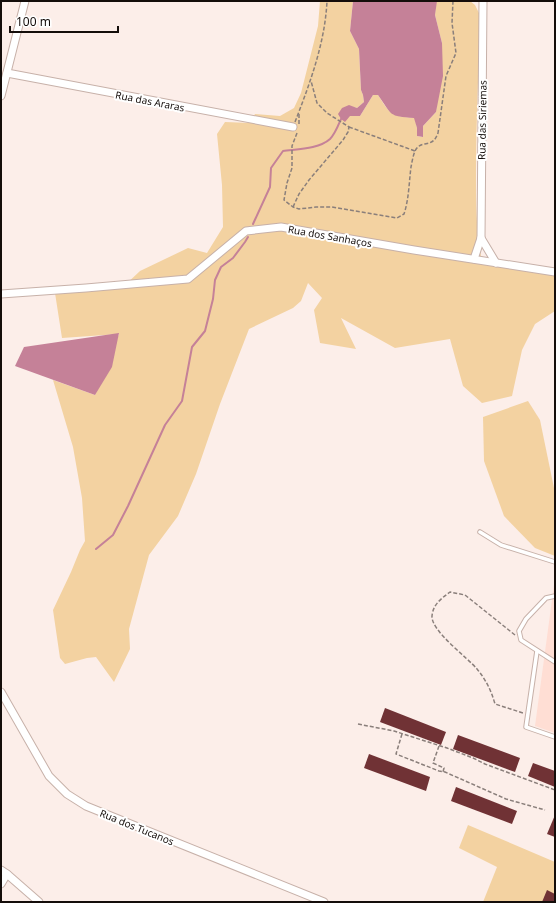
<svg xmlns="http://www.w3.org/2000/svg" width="556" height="903" viewBox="0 0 556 903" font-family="'Noto Sans',sans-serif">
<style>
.built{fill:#ffded4}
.green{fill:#f3d2a1}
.water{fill:#c58198}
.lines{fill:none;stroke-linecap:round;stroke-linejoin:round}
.stream{stroke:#c58198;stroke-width:2}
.building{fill:#703235}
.service-casing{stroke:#c7b1a9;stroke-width:5.5}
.minor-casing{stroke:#c7b1a9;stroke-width:9}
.path{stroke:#8a7f7b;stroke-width:1.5;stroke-dasharray:4 2;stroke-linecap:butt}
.service{stroke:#fff;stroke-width:3.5}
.minor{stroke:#fff;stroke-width:7}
.labels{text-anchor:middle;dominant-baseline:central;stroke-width:4;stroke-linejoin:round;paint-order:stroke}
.street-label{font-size:10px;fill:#140d0a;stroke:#fff}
</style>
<rect width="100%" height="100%" fill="#fceee9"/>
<path class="built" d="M554,585H555V733L535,726Z"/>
<g class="green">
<path d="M320,1H353L350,31L359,49L361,90L363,95L364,102L357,108L349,106L350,116H360L373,95H378C391,115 390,116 415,118L417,128V136L422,137L423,126L436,112L442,43L435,15L436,1H470L475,5L480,15C479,67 476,119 476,171C476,200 476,228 481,256L500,265L555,276V311L535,324L522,350L512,396L482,403L463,386L450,339L395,348L341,318L356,349L320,343L314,310L322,298L308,283L301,301L293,308L249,329L220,404L196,474L178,516L149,555L129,629L130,649L114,682L96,657L87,658L65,664L60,658L53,610L71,572L80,550L85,541L82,498L73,447L53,380L95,395L119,334L62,338L55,293L123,287L140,271L188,248L207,253L223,227L222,185L217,134L225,122L250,123L255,114L280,116L294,108L301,93L318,26Z"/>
<path d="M528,401L540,420L555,493V556L535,548L504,516L484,461L483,417Z"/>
<path d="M468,825L555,862V902H483L497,867L459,848Z"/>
</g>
<g class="water">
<path d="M353,1H437L435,15L442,43L443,76L436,112L423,126V137L417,136V128L414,118C388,116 393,116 378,95H373L360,116H350L345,122L341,119L338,114L342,108L349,105L357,108L364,102L363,95L361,90L359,49L350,31Z"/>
<path d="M119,333L112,367L95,395L15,366L24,347Z"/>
</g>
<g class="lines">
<g class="stream">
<path d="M253,224L270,187L271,168L283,151C297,149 319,149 330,139C335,134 338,126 341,119"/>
<path d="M96,549L113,535L128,506L165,425L182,401L192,347L205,331L213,299L215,280L221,267L233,258L245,242L248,237"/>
</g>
</g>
<g class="building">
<path d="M385,708L446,732L441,745L380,722Z"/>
<path d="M458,735L520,758L515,772L453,749Z"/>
<path d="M369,754L430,777L426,791L364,768Z"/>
<path d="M533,763L555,771V787L528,776Z"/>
<path d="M456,787L517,811L512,824L451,801Z"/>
<path d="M555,815V837L547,834Z"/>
<path d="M547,890L555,894V902H542Z"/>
</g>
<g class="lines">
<g class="service-casing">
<g id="service">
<path d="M480,532L501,545L555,562"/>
<path d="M555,596L546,598L526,619L519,631L521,640L555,662"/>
<path d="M537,651L526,727L555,737"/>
</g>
</g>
<g class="minor-casing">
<g id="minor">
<path d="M7,73L293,127"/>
<path d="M1,96L25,1"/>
<path d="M481,238L496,263"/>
<path d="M474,259L481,238L483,1"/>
<path d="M1,294L86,288L188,279L246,231L281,227L414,250L555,272"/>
<path d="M1,692L49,776L67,794L86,806L324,902"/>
<path d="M1,870L7,874L39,902"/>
<path d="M1,884L7,874"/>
</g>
</g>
<g class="path">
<path d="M299,114V124"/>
<path d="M295,122C310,83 325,43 327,1"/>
<path d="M349,127L415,151"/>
<path d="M297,133L292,146V168L287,183L284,200L293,207L299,209L316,207H332L397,218L404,214C409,199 409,182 411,167C412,162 413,156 415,151C422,138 432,150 438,133L446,76L456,53L452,23L453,1"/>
<path d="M293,207L299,194L309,180L343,140L348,132L349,127L327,113L317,103L311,81"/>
<path d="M515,635L465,595L450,592C442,598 433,604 432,616C431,631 467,657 477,669C486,680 491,690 495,704L523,713"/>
<path d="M358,724L394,731L447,748L473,758L485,764L555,790"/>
<path d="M402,734L396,754L439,771L445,772L506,799L545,810"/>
<path d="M439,746L433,763L444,768L443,772"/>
</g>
<use href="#service" class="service"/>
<use href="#minor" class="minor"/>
</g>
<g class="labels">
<g class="street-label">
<text transform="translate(150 101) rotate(11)">Rua das Araras</text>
<text transform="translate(482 120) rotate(-89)">Rua das Siriemas</text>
<text transform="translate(330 236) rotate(10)">Rua dos Sanhaços</text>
<text transform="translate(137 827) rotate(22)">Rua dos Tucanos</text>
</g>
</g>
<rect width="556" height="903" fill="none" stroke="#140d0a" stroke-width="4"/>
<path d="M10 26v6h108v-6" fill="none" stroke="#140d0a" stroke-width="2"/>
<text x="16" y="26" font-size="12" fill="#140d0a" stroke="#ffffff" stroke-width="3" paint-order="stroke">100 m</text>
</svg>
